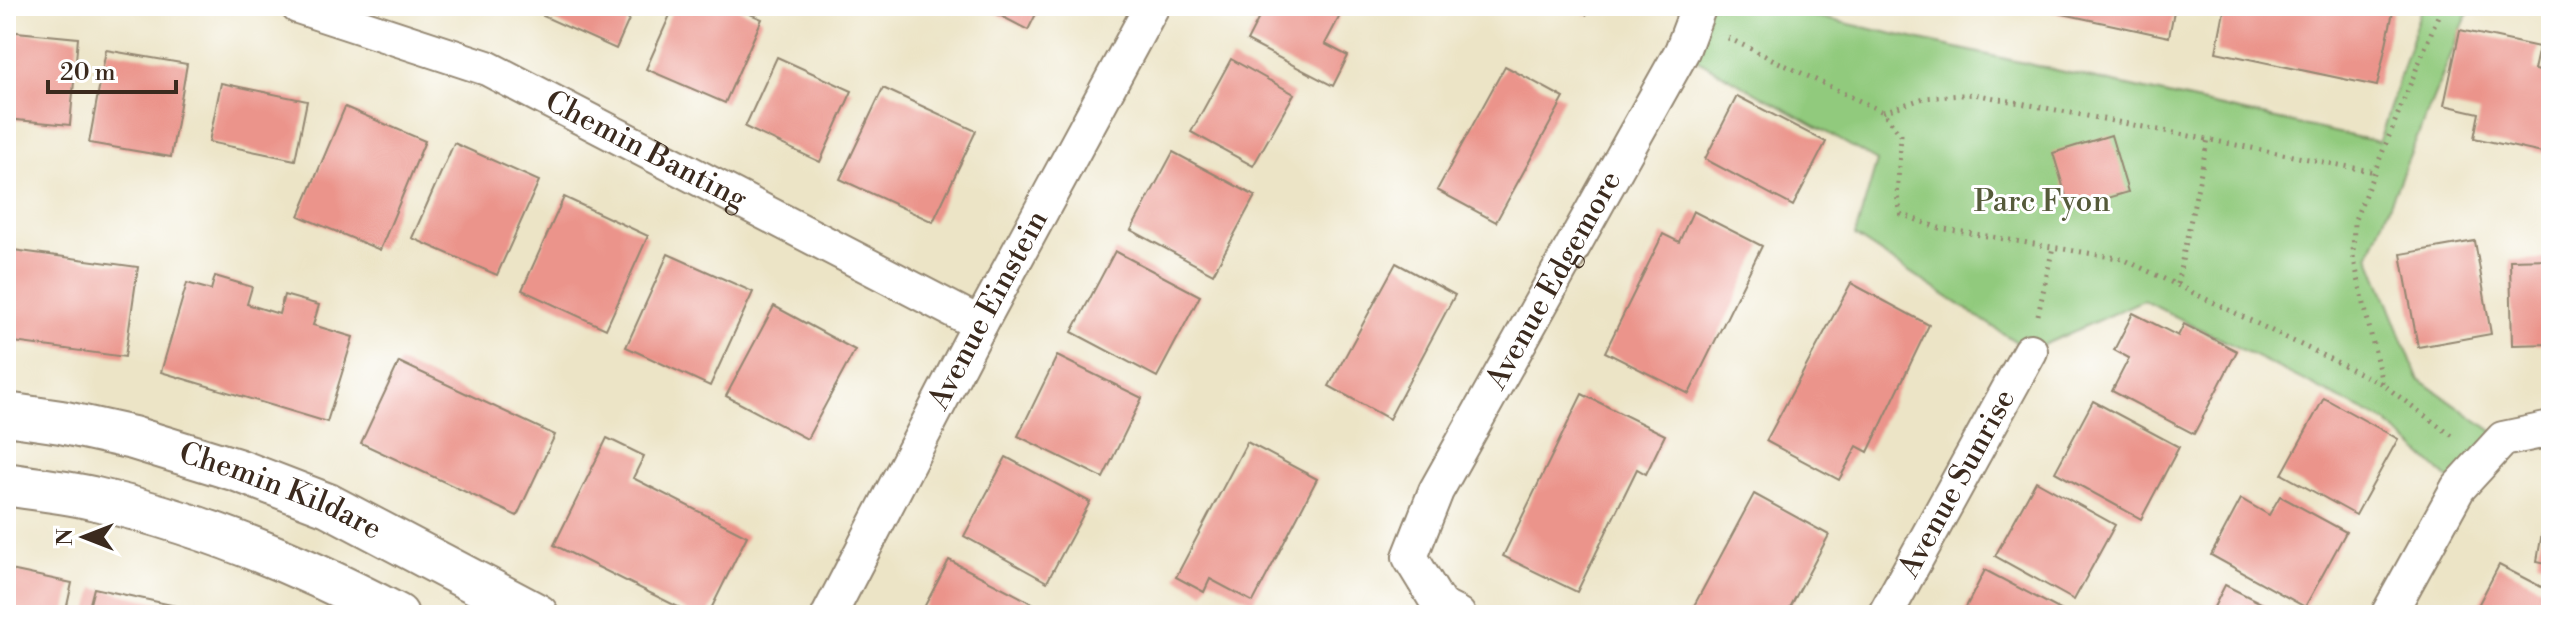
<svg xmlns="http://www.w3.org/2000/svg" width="2557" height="621" viewBox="0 0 2557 621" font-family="'Libre Bodoni',serif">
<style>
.green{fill:#91ca7d;stroke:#667a4e;stroke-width:2}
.building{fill:#eb948b}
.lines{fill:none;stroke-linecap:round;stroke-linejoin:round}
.minor-casing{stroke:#948772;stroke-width:38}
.tertiary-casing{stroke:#948772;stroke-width:46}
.path{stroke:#948772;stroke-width:5;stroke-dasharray:2 6;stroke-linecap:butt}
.minor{stroke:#fff;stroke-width:34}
.tertiary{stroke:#fff;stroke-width:42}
.labels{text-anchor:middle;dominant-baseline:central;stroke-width:6;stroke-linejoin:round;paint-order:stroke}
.street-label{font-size:30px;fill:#3b2a1e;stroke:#fff}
.park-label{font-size:30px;fill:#555a3a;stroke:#fff}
</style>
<rect width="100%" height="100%" fill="#fff"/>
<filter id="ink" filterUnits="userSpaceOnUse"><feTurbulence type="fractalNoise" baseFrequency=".0125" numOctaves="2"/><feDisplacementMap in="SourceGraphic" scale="16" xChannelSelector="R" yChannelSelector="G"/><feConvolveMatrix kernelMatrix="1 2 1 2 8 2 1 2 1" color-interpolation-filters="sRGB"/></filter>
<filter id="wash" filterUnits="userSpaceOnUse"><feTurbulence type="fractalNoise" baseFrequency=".006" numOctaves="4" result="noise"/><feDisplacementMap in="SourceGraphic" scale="32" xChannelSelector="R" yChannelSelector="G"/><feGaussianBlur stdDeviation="1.8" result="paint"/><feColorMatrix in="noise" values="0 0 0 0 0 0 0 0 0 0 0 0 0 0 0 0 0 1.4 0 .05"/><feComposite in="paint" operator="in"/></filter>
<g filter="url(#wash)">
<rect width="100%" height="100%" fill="#ece4c6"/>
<path class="green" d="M1699,6H1768L2379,142L2422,6H2471L2369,255L2418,378L2503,439L2458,488L2386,422L2143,300L2030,351L1855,236L1877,161L1682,51Z"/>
<g id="blocks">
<g class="building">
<path d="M547,6H635L616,49L543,16Z"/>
<path d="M674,6H731L762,19L725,103L646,69Z"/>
<path d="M982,6H1040L1028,30Z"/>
<path d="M1265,6H1345L1325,44L1348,56L1333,86L1247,41Z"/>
<path d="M1571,6H1592L1587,15Z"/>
<path d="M2026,6H2175L2169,37Z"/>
<path d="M2225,6H2365L2393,12L2377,86L2216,52Z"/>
<path d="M2460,30L2539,47L2534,70L2551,73V155L2474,138L2479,113L2444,105Z"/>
<path d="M6,31L78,38L70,125L6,119Z"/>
<path d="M106,50L187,64L171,157L89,143Z"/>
<path d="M777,57L852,91L820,162L745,127Z"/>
<path d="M1231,59L1294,94L1253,166L1191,132Z"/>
<path d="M1505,66L1564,98L1496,222L1437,190Z"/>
<path d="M221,83L307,101L295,160L209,142Z"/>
<path d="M883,88L976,131L933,222L840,179Z"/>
<path d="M1737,96L1826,142L1793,206L1705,159Z"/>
<path d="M345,107L425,141L380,250L299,216Z"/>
<path d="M2111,135L2128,192L2070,209L2053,153Z"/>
<path d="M454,143L539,181L497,275L412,238Z"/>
<path d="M1173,152L1255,196L1213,274L1131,230Z"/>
<path d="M564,197L648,236L606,329L522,290Z"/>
<path d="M1693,211L1762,246L1689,394L1605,352L1663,234L1679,242Z"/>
<path d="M2475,241L2491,334L2418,347L2401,254Z"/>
<path d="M6,249L138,267L125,357L6,341Z"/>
<path d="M1115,251L1200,296L1157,377L1072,332Z"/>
<path d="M668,254L753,292L710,386L626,347Z"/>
<path d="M2551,259V344L2512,345L2510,260Z"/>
<path d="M1396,263L1455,295L1389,419L1329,386Z"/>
<path d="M215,276L252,287L247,304L279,314L284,295L319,305L313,325L353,337L327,422L161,372L187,283L211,290Z"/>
<path d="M1851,283L1929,325L1868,452L1857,446L1839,480L1766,441Z"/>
<path d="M774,306L855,350L807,439L726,396Z"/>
<path d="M2133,313L2178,336L2184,324L2237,351L2194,434L2112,391L2129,358L2114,350Z"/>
<path d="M1057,356L1142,398L1103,478L1018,436Z"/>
<path d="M399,362L555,435L517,516L361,443Z"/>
<path d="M1582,394L1665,435L1646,474L1637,469L1577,592L1503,556Z"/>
<path d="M2324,398L2398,439L2356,515L2282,474Z"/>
<path d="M2093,401L2179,447L2141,519L2055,472Z"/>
<path d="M607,438L644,456L633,478L747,536L708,615H694L554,545Z"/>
<path d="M1247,442L1317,479L1253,602L1210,579L1204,592L1176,577Z"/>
<path d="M1006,457L1090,502L1047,582L964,536Z"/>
<path d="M2036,481L2115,525L2074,600L1995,556Z"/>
<path d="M2549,493H2551V564L2537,561Z"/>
<path d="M1754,494L1829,535L1786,615H1689Z"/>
<path d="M2280,496L2346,532L2305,607L2211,555L2241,499L2269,515Z"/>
<path d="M949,560L1034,604L1028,615H920Z"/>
<path d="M2499,565L2551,592V615H2473Z"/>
<path d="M6,569L72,583L65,615H6Z"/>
<path d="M1985,570L2070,615H1962Z"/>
<path d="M2225,585L2285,615H2210Z"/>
<path d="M94,588L176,606L174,615H87Z"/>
</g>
</g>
</g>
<g filter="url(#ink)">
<use href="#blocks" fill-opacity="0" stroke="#948772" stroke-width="2"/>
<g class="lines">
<g class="minor-casing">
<g id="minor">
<path id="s1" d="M298,6L487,68L980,324"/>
<path id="s2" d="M829,615L980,324L1152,6"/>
<path id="s3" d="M1458,615L1440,606L1410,557L1436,491L1682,51L1699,6"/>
<path id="s4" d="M1885,615L2030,351"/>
<path d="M2388,615L2458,488L2503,439L2551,429"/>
</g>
</g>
<g class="tertiary-casing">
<g id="tertiary">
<path id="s5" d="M6,414L61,422L133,438L237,470L328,505L537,615"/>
<path d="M6,484C36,489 67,492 96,499C201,523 302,565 397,615"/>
</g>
</g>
<g class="path">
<path d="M1728,38L1883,112L1901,135L1897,196L1901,214L1939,228L2123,259L2382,384L2455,438"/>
<path d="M1883,112L1924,98L1974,94L2375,172"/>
<path d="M2177,284L2208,139"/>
<path d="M2038,315L2053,247"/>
<path d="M2382,383L2353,256L2354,222L2442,6"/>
</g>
<use href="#minor" class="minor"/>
<use href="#tertiary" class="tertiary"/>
</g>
</g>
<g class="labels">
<g class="street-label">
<text stroke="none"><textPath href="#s1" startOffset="378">Chemin Banting</textPath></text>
<text stroke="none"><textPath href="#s3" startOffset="390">Avenue Edgemore</textPath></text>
<text stroke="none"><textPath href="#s2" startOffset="344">Avenue Einstein</textPath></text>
<text stroke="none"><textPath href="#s4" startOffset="150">Avenue Sunrise</textPath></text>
<text stroke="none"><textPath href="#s5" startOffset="286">Chemin Kildare</textPath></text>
</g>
<g class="park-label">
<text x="2042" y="202">Parc Fyon</text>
</g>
</g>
<rect width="2557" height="621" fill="none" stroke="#fff" stroke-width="32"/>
<g transform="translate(84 537) rotate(270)" stroke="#ffffff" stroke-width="6" paint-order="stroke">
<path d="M0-6L14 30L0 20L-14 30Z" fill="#3b2a1e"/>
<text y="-12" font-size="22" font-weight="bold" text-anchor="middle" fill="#3b2a1e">N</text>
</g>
<path d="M48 80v12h128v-12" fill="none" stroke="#3b2a1e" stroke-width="4"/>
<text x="60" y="80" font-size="24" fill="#3b2a1e" stroke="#ffffff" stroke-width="6" paint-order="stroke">20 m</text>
</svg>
